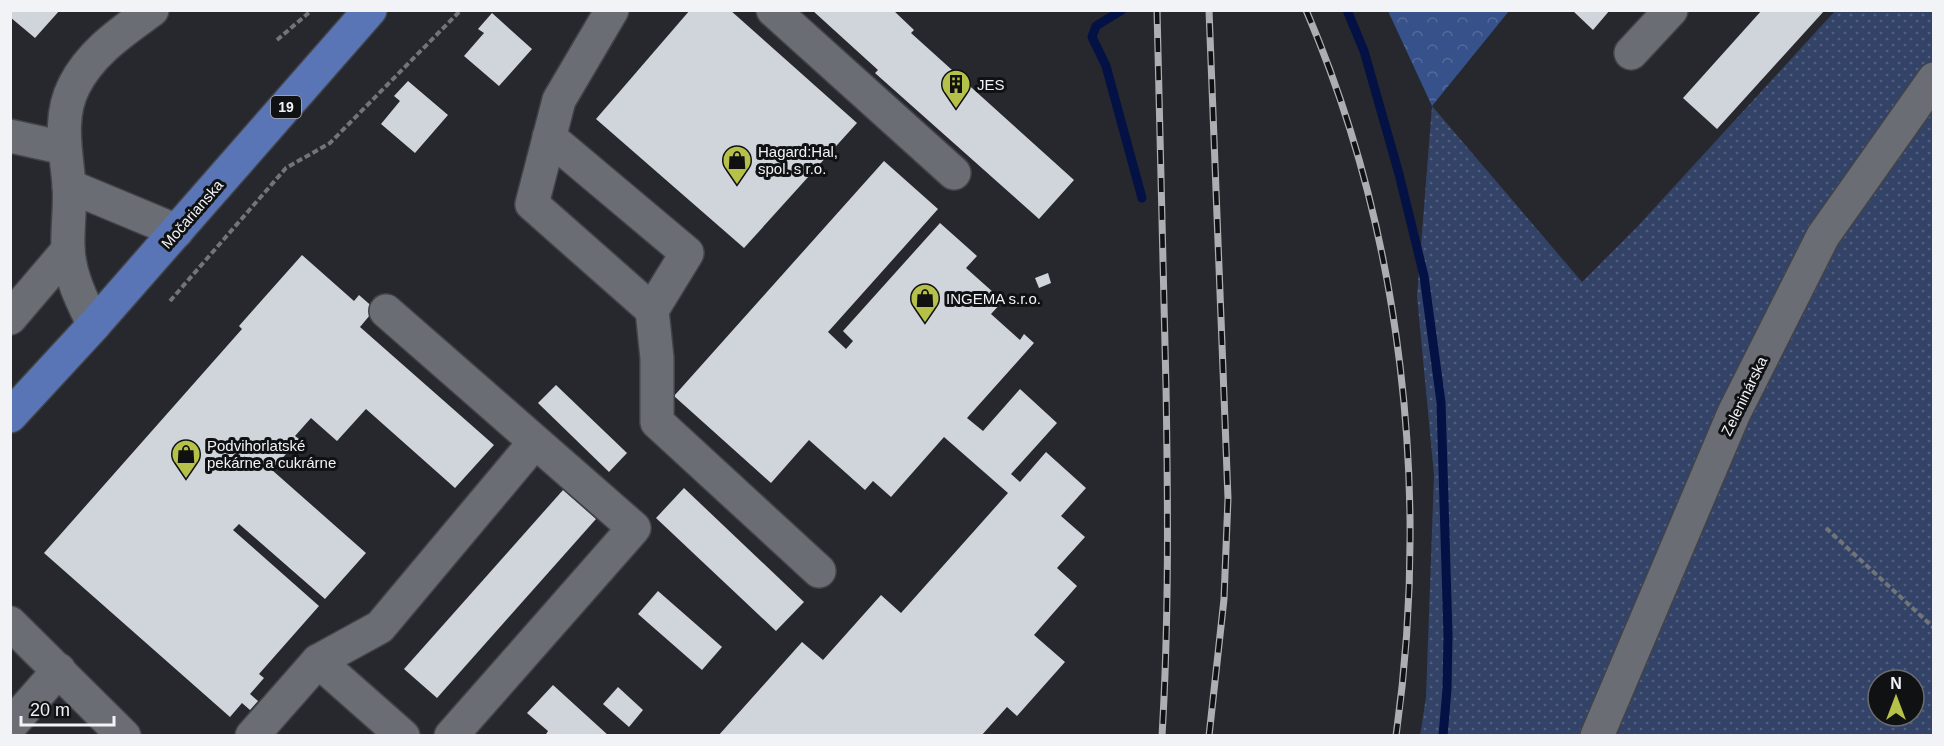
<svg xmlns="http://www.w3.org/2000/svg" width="1944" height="746" viewBox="0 0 1944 746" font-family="Helvetica,sans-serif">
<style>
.grass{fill:url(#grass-dots);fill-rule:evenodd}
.forest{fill:url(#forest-crowns)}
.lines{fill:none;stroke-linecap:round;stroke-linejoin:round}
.stream{stroke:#031145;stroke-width:9}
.building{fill:#d0d4db}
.minor-casing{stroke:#414348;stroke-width:36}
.major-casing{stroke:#414348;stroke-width:36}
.path{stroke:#727478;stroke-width:4;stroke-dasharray:6 3;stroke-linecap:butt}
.minor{stroke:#6a6d73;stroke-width:33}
.major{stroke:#5975b6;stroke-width:33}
.rail-casing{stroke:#acaeb3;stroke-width:7}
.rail{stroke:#101113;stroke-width:4.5;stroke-dasharray:14;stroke-linecap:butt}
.labels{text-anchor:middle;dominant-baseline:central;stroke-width:6;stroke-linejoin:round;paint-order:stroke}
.shield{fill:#101113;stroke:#aeafb3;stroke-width:1.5}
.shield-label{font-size:14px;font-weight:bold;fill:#f1f3f7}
.poi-label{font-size:15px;fill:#f1f3f7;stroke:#101113;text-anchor:start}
.street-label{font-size:15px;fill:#f1f3f7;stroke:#101113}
</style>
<defs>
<pattern id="grass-dots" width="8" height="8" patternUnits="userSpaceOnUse" patternTransform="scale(1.5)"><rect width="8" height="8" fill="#334367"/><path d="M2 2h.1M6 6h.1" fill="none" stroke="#515f7e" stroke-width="1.8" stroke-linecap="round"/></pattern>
<pattern id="forest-crowns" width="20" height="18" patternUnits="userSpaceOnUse" patternTransform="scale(1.5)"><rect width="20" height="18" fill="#37518a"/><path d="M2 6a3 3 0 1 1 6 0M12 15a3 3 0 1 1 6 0" fill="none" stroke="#546a9b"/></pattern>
</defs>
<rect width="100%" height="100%" fill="#26282d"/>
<path class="grass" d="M1835,11H1933V735L1420,736L1426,697L1434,475L1417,296L1432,106L1582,282L1637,227ZM1878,680H1914V716H1878Z"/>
<path class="forest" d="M1388,11H1509L1432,106Z"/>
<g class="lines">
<g class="stream">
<path d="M1122,10L1096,26L1092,37L1106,66L1142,198"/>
<path d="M1347,10L1364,51L1399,174L1424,276L1441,402L1448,635L1447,689L1443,736"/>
</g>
</g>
<g class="building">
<path d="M10,10H60L35,38L10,17Z"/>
<path d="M690,10H730L857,123L744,248L596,119Z"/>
<path d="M812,10H893L914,30L911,33L1074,180L1039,219L875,73L878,70Z"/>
<path d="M1572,10H1610L1593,30Z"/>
<path d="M1762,10H1825L1717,129L1683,98Z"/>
<path d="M492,13L532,49L499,86L464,56L484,33L478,29Z"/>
<path d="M408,81L448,115L415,153L381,124L400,101L394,96Z"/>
<path d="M884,161L938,209L828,332L846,349L853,341L843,331L940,223L977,256L966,268L1003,301L991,314L1020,340L1024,334L1034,343L967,418L983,431L1020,389L1057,423L1011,474L1020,482L1046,452L1086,488L1061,516L1085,537L1057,568L1077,586L1034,635L1065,662L1017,716L1007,707L981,736H718L802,642L823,660L881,595L901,613L1008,493L944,437L891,497L873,481L865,490L809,440L771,483L674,396Z"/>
<path d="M302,255L354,301L359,295L375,309L360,327L494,445L455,488L366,409L337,441L311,418L295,436L299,439L272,470L366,553L325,599L239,524L233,530L319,606L259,674L264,678L250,694L258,701L250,710L242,703L230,717L44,553L242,329L239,326Z"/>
<path d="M1048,273L1051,283L1039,288L1035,278Z"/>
<path d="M556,385L627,453L609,472L538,403Z"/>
<path d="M684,488L804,602L776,631L656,518Z"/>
<path d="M563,490L596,519L437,698L404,669Z"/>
<path d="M658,591L722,647L702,670L638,614Z"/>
<path d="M553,685L609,736H545L548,731L527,713Z"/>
<path d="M618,687L643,710L629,727L603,704Z"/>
</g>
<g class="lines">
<g class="minor-casing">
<g id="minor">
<path d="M612,10L559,100L532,204L652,310L657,358V422L819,571"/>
<path d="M773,10L954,173"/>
<path d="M1631,53L1671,10"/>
<path d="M10,136L64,148"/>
<path d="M549,137L687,253L652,310"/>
<path d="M69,186L177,231"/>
<path d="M386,311L634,528L451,736"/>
<path d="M10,318L68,250"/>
<path d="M94,325C82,301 69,275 68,248C67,227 71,205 69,184C66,151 58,117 74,86C91,52 122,32 152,10"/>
<path d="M10,623L124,736"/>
<path d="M318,661L380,627L535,442"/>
<path d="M10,726L59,670"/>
<path d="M252,736L318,661L403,736"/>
<path d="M1597,736L1734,413L1823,236L1934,79"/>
</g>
</g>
<g class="major-casing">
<path id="major" d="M10,416L94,325L370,10"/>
</g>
<g class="path">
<path d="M277,40L312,10"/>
<path d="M170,301L286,168L330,143L461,10"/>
<path d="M1826,528L1934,628"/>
</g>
<use href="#minor" class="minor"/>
<use href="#major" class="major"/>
<g class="rail-casing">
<g id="rail">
<path d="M1157,10C1160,136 1163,261 1166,387C1168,503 1169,619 1162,736"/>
<path d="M1306,10C1403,236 1430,493 1396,736"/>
<path d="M1209,736L1224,599L1228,498L1209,10"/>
</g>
</g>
<use href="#rail" class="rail"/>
</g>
<defs>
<g id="building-pin" transform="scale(1.5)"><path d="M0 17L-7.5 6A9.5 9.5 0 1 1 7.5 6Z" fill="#b6c149" stroke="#101113"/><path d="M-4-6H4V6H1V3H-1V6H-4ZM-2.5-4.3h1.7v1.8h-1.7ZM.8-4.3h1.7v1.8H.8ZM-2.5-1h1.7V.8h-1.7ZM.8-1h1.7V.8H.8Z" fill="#111"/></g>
<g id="shop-pin" transform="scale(1.5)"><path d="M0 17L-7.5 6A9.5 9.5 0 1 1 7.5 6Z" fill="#b6c149" stroke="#101113"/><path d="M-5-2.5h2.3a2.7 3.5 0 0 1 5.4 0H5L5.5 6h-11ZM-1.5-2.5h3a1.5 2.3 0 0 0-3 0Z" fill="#111"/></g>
</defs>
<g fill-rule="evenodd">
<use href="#building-pin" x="956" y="84"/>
<use href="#shop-pin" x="737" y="160"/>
<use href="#shop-pin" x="925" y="298"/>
<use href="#shop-pin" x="186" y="454"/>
</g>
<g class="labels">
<rect class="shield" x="271" y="96" width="30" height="22" rx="4.5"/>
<g class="shield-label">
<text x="286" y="107">19</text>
</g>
<g class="poi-label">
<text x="977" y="84">JES</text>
<text x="758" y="151">Hagard:Hal,<tspan x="758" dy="17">spol. s r.o.</tspan></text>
<text x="946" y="298">INGEMA s.r.o.</text>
<text x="207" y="445">Podvihorlatské<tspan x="207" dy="17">pekárne a cukrárne</tspan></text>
</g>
<g class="street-label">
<text transform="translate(192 214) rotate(-49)">Močarianska</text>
<text transform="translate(1744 396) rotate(-64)">Zeleninárska</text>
</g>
</g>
<rect width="1944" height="746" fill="none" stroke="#f1f3f7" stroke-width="24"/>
<g transform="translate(1896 698)"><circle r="28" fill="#101113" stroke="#6a6b6e" stroke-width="1.5"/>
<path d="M0-4.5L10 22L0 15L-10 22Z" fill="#b6c149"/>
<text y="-9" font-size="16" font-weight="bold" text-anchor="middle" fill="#f1f3f7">N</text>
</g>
<path d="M21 716v9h93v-9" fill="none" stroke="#f1f3f7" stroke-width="3"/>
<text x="30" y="716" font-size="18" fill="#f1f3f7" stroke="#101113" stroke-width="4.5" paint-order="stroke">20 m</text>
</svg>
